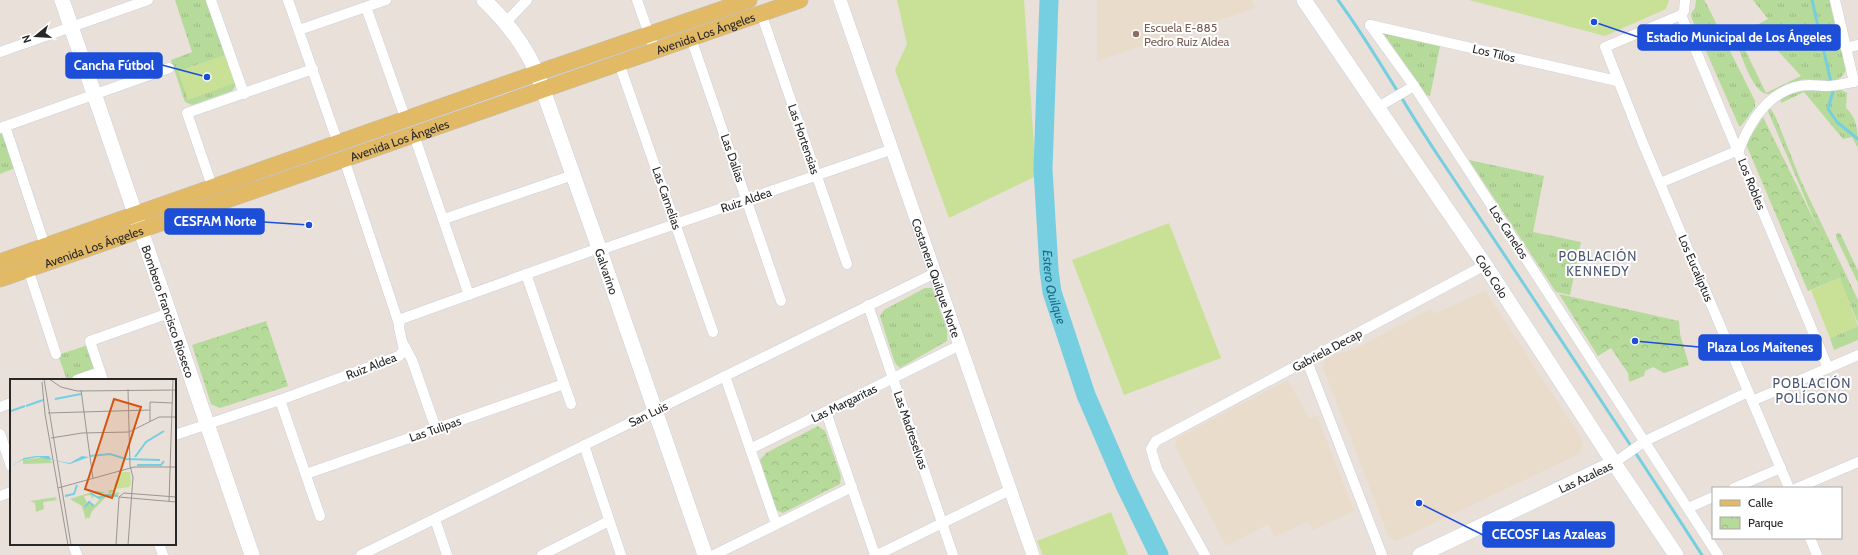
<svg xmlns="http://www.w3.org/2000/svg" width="1858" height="555" viewBox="0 0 1858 555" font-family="Cabin,sans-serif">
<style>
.education{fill:#e9dcca}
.grass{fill:url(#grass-tufts)}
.park{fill:url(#park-crowns)}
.pitch{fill:#c8e197}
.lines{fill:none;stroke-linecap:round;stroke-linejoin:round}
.stream{stroke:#75cfe1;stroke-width:3}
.river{stroke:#75cfe1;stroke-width:19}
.minor-casing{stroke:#ccd0db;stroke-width:11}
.tertiary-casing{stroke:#ccd0db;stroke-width:14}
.secondary-casing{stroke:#ccd0db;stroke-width:16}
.primary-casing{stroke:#bebebe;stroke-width:17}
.minor{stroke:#fff;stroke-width:10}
.tertiary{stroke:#fff;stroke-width:13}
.secondary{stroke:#fff;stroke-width:15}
.primary{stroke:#e2b965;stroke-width:16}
.education-dot{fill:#8d6e63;stroke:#fff;stroke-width:1.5}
.labels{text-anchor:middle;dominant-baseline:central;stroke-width:4;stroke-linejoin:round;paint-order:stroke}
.education-label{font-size:12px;fill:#785e54;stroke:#fff;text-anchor:start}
.street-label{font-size:12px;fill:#272727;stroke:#fff}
.neighbourhood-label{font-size:13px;letter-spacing:1px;fill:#4c5772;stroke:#fff}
.water-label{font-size:13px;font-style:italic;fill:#196c88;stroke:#fff}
.inset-river{fill:none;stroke:#75cfe1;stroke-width:2}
.inset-road{fill:none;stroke:#9b9692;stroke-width:1}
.view{fill:#d5540f;fill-opacity:0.15;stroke:#d5540f;stroke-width:2}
.inset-edge{fill:none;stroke:#272727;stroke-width:2}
.leader{fill:none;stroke:#1d4ed8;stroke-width:1.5}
.callout-dot{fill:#1d4ed8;stroke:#fff;stroke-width:1.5}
.callout{fill:#1d4ed8;stroke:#1d4ed8;stroke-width:1.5}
.callout-label{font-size:13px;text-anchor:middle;font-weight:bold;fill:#fff}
</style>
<defs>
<pattern id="grass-tufts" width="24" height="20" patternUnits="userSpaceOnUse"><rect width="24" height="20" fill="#b6da9a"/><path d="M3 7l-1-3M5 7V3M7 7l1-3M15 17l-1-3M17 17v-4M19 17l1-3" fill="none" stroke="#9cbb85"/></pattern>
<pattern id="park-crowns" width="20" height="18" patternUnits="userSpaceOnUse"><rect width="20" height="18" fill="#b6da9a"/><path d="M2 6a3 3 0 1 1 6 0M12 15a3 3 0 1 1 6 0" fill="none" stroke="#9cbb85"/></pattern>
</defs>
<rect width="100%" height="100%" fill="#e8e0d9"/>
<g class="education">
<path d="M1097,0H1252L1255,8L1097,61Z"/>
<path d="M1485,291L1583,441L1579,454L1396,541L1389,537L1323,368L1325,361L1336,354L1355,349L1431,309L1434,314Z"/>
<path d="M1288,380L1309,418L1317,416L1354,511L1313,530L1308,521L1275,537L1268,524L1226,546L1175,446L1177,438Z"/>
</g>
<g class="grass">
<path d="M175,0H207L237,84L232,91L192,105L185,102L171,60L192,52Z"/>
<path d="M1696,0H1704L1706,3L1755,101V107L1741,126H1739L1692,19L1691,14L1695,8Z"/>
<path d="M1753,0H1829L1846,69C1839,90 1815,77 1801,80C1789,83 1779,90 1768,94C1751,94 1737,42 1732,28L1733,25L1766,93L1801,76L1755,26L1768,19Z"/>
<path d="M1380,28L1441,41L1430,96L1426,95Z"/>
<path d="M1839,89L1847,93L1846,108C1858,119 1858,133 1858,148L1852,137L1843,139L1804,92L1781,103L1780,99C1800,88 1817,90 1839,89Z"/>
<path d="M1769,109H1771L1776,118L1801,181L1858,300V323L1768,111Z"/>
<path d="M3,133L15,168L0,174V134Z"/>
<path d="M1469,160L1544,176L1533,232L1581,242L1570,295L1556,292Z"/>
<path d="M1840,233L1858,271V283L1836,237V234Z"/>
<path d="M925,288H932L947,330V341L900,368L895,363L880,316L884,310Z"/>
<path d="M1858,326V340L1834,350L1830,338Z"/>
<path d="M88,345L97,370L67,380L58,355Z"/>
</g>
<g class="park">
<path d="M1763,117L1842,277L1808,291L1746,144Z"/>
<path d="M1559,294L1679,321L1680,334L1689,365L1664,373L1653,367L1645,371L1644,376L1629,382L1628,373L1611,348L1598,356Z"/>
<path d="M266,321L288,386L220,408L211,404L192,345Z"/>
<path d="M818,426L825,431L841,476L840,484L783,513L776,510L760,460L766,453Z"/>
</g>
<g class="pitch">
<path d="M897,0H1024L1036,176L949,218L895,70L907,44Z"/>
<path d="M1469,0H1669L1666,9L1605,36Z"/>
<path d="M225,55L235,83L188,100L178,71Z"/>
<path d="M1169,223L1221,358L1124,395L1072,260Z"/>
<path d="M1840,278L1858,326L1830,338L1811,290Z"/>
<path d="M1111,512L1128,555H1043L1037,541Z"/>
</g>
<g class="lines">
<g class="stream">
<path d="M1338,0C1374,49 1403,103 1437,154C1526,287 1615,420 1702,555"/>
<path d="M1812,0L1833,91L1828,109L1837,122L1858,139"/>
</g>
<path class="river" id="s1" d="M1049,0L1043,169L1049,270L1052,292L1086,395L1124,483L1159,555"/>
<g class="minor-casing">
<g id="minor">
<path d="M211,0L244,94"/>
<path d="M288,0L338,143"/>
<path d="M637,0L655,51"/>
<path d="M1835,0L1854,82"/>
<path d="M366,7L406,120"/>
<path d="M761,13L847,264"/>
<path d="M1681,15L1605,47L1642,141L1789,488"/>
<path d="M1681,15L1828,368"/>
<path d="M1681,15L1684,11L1685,0"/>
<path d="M505,23L527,0"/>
<path d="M1370,25L1414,86L1718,555"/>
<path d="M1370,25L1617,81"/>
<path d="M299,30L386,0"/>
<path d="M691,38L781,301"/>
<path d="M1846,48L1858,45"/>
<path d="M0,52L148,0"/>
<path d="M619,63L713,332"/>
<path d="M1378,107L1414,86"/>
<path d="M5,126L45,246"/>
<path d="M0,128L169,68"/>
<path d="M414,135L469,295"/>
<path d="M344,159L399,324"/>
<path d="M1660,183L1739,150C1750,120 1772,86 1809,85C1815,85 1821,86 1827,86C1836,86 1845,83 1854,82"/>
<path d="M212,186L187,113L313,69"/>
<path d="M444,219L573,175"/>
<path d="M600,250L893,149"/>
<path d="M28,269L56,354"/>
<path d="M526,274L571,404"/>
<path d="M868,305L953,555"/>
<path d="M404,345L412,360L436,429"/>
<path d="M1307,361L1382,555"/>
<path d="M725,376L776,524"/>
<path d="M77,380L100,372"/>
<path d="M103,380L90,341L169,313"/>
<path d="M280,400L320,516"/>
<path d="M1752,401L1858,355"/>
<path d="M0,407L11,403"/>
<path d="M826,412L875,555"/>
<path d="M0,434L11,466"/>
<path d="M175,435L280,400L399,356L404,350L399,328L400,320L404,318L599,248"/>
<path d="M584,445L621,555"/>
<path d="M750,449L960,345"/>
<path d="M1614,463L1645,441L1748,392"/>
<path d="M306,474L564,384"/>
<path d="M1734,488L1781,468"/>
<path d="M1797,488L1858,462"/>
<path d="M0,496L11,492"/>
<path d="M1688,508L1713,497"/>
<path d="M435,519L447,555"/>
<path d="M1810,538L1817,555"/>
<path d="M73,544L77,555"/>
<path d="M159,544L163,555"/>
<path d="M361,555L935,273"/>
<path d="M542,555L609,521"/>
<path d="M714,555L852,487"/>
<path d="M877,555L1010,490"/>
<path d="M1205,555L1157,469L1151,449L1156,441L1485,265"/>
</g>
</g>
<g class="tertiary-casing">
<g id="tertiary">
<path id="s2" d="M840,0L1033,555"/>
</g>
</g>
<g class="secondary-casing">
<g id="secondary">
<path id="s3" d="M62,0L252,555"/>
<path id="s4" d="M484,0C505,20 525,46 537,73L599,248L705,555"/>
<path id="s5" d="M1304,0L1485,265L1614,463L1676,555"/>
<path id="s6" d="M1420,555L1614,463"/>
</g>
</g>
<g class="primary-casing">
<g id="primary">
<path d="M0,262L537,73L749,0"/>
<path id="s7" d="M0,279L800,0"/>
</g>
</g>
<use href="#minor" class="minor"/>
<use href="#tertiary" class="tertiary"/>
<use href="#secondary" class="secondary"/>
<use href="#primary" class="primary"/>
</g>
<circle class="education-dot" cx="1136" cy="34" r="4"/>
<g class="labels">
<g class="education-label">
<text x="1144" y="27">Escuela E-885<tspan x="1144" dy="14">Pedro Ruiz Aldea</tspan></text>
</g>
<g class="street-label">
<text stroke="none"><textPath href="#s7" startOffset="747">Avenida Los Ángeles</textPath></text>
<text transform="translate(1494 53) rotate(13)">Los Tilos</text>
<text transform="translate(804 139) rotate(71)">Las Hortensias</text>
<text stroke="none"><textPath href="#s7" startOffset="423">Avenida Los Ángeles</textPath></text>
<text transform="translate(733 158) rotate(71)">Las Dalias</text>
<text transform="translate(1752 184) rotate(68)">Los Robles</text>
<text transform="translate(667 198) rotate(71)">Las Camelias</text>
<text transform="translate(746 200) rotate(-19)">Ruiz Aldea</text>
<text transform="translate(1509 232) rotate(57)">Los Canelos</text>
<text stroke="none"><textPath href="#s7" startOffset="99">Avenida Los Ángeles</textPath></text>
<text transform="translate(1696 268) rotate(67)">Los Eucaliptus</text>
<text stroke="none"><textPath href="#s4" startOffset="301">Galvarino</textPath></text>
<text stroke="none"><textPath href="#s5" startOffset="334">Colo Colo</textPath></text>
<text stroke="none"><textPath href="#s2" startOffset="294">Costanera Quilque Norte</textPath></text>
<text stroke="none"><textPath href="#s3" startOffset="329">Bombero Francisco Rioseco</textPath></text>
<text transform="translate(1327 350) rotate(-28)">Gabriela Decap</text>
<text transform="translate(371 366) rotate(-21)">Ruiz Aldea</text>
<text transform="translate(844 403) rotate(-26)">Las Margaritas</text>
<text transform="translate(648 414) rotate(-26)">San Luis</text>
<text transform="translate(435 429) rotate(-19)">Las Tulipas</text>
<text transform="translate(911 430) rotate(71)">Las Madreselvas</text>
<text stroke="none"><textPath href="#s6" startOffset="183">Las Azaleas</textPath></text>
</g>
<g class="neighbourhood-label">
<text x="1598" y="256">POBLACIÓN<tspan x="1598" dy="15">KENNEDY</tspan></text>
<text x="1812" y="383">POBLACIÓN<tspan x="1812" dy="15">POLÍGONO</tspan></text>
</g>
<g class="water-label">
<text stroke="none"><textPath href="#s1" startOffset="288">Estero Quilque</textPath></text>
</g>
</g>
<g transform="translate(10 379)">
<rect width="166" height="166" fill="#e8e0d9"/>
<path d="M97,111H105L99,115L109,113L108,118L95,117H97L82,132L79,140L77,138L76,141L72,127L60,120L79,114L85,115V112L98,113L85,115L82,120L81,116L74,117L77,124L82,121L80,123L84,127L89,121L86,117H94L98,115L99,112ZM47,118L45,120L48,121L33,123L34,130L26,133L25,124L20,122Z" fill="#b6da9a"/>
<path d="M36,78L43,84L13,85V81Z" fill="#b6da9a"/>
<path d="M112,93H120L121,105L119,108L105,110L104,106Z" fill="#c8e197"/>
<path d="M26,77H39L42,81L60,84L72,77L79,78L60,85L28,78L12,81L0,88L14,79Z" fill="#75cfe1"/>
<path class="inset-river" d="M45,20L71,15M16,27L33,21M1,32L15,27M80,77L100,75L116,80L150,81M125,78L136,63L154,52M127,86H151L154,82M80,114L89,119L97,116L108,117M55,117L64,115L67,106M75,128L79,123L84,127"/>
<path class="inset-road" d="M34,0L61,166M39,0L51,8L67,12L166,11M32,3L35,35L58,166M118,10L120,87L123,98L118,166M71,11L83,100M38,34L140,31M140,43V23L163,24M41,59L72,54L119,53L149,38H166M48,109L124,88H166M109,118L114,114L166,118M109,118L166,123M159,122L163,0M106,166L109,118"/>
<path class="view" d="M104,20L131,28L102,119L75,110Z"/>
<rect width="166" height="166" class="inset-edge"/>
</g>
<path class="leader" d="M1594 22L1638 37M207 77L162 65M309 225L264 222M1635 341L1699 347M1419 503L1483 535"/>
<g class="callout-dot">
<circle cx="1594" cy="22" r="4"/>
<circle cx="207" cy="77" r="4"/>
<circle cx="309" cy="225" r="4"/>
<circle cx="1635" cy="341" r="4"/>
<circle cx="1419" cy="503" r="4"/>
</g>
<g class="callout">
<rect x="1638" y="25" width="202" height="25" rx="4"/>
<rect x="66" y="53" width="96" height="25" rx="4"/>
<rect x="165" y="209" width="99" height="25" rx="4"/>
<rect x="1699" y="335" width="122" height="25" rx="4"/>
<rect x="1483" y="522" width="131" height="25" rx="4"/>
</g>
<g class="callout-label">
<text x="1739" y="42">Estadio Municipal de Los Ángeles</text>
<text x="114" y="70">Cancha Fútbol</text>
<text x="215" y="226">CESFAM Norte</text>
<text x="1760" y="352">Plaza Los Maitenes</text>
<text x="1549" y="539">CECOSF Las Azaleas</text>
</g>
<rect x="1712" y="487" width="130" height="52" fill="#ffffff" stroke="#a9a9a9"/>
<rect x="1720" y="500" width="20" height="6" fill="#e2b965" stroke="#a9a9a9"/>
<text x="1748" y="507" font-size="12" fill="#272727">Calle</text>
<rect x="1720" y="517" width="20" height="12" fill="url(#park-crowns)" stroke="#a9a9a9"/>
<text x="1748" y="527" font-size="12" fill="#272727">Parque</text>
<g transform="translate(36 36) rotate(252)" stroke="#ffffff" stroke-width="3" paint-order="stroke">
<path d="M0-3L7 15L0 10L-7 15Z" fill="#272727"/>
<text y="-6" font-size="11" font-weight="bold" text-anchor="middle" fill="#272727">N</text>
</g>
</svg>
